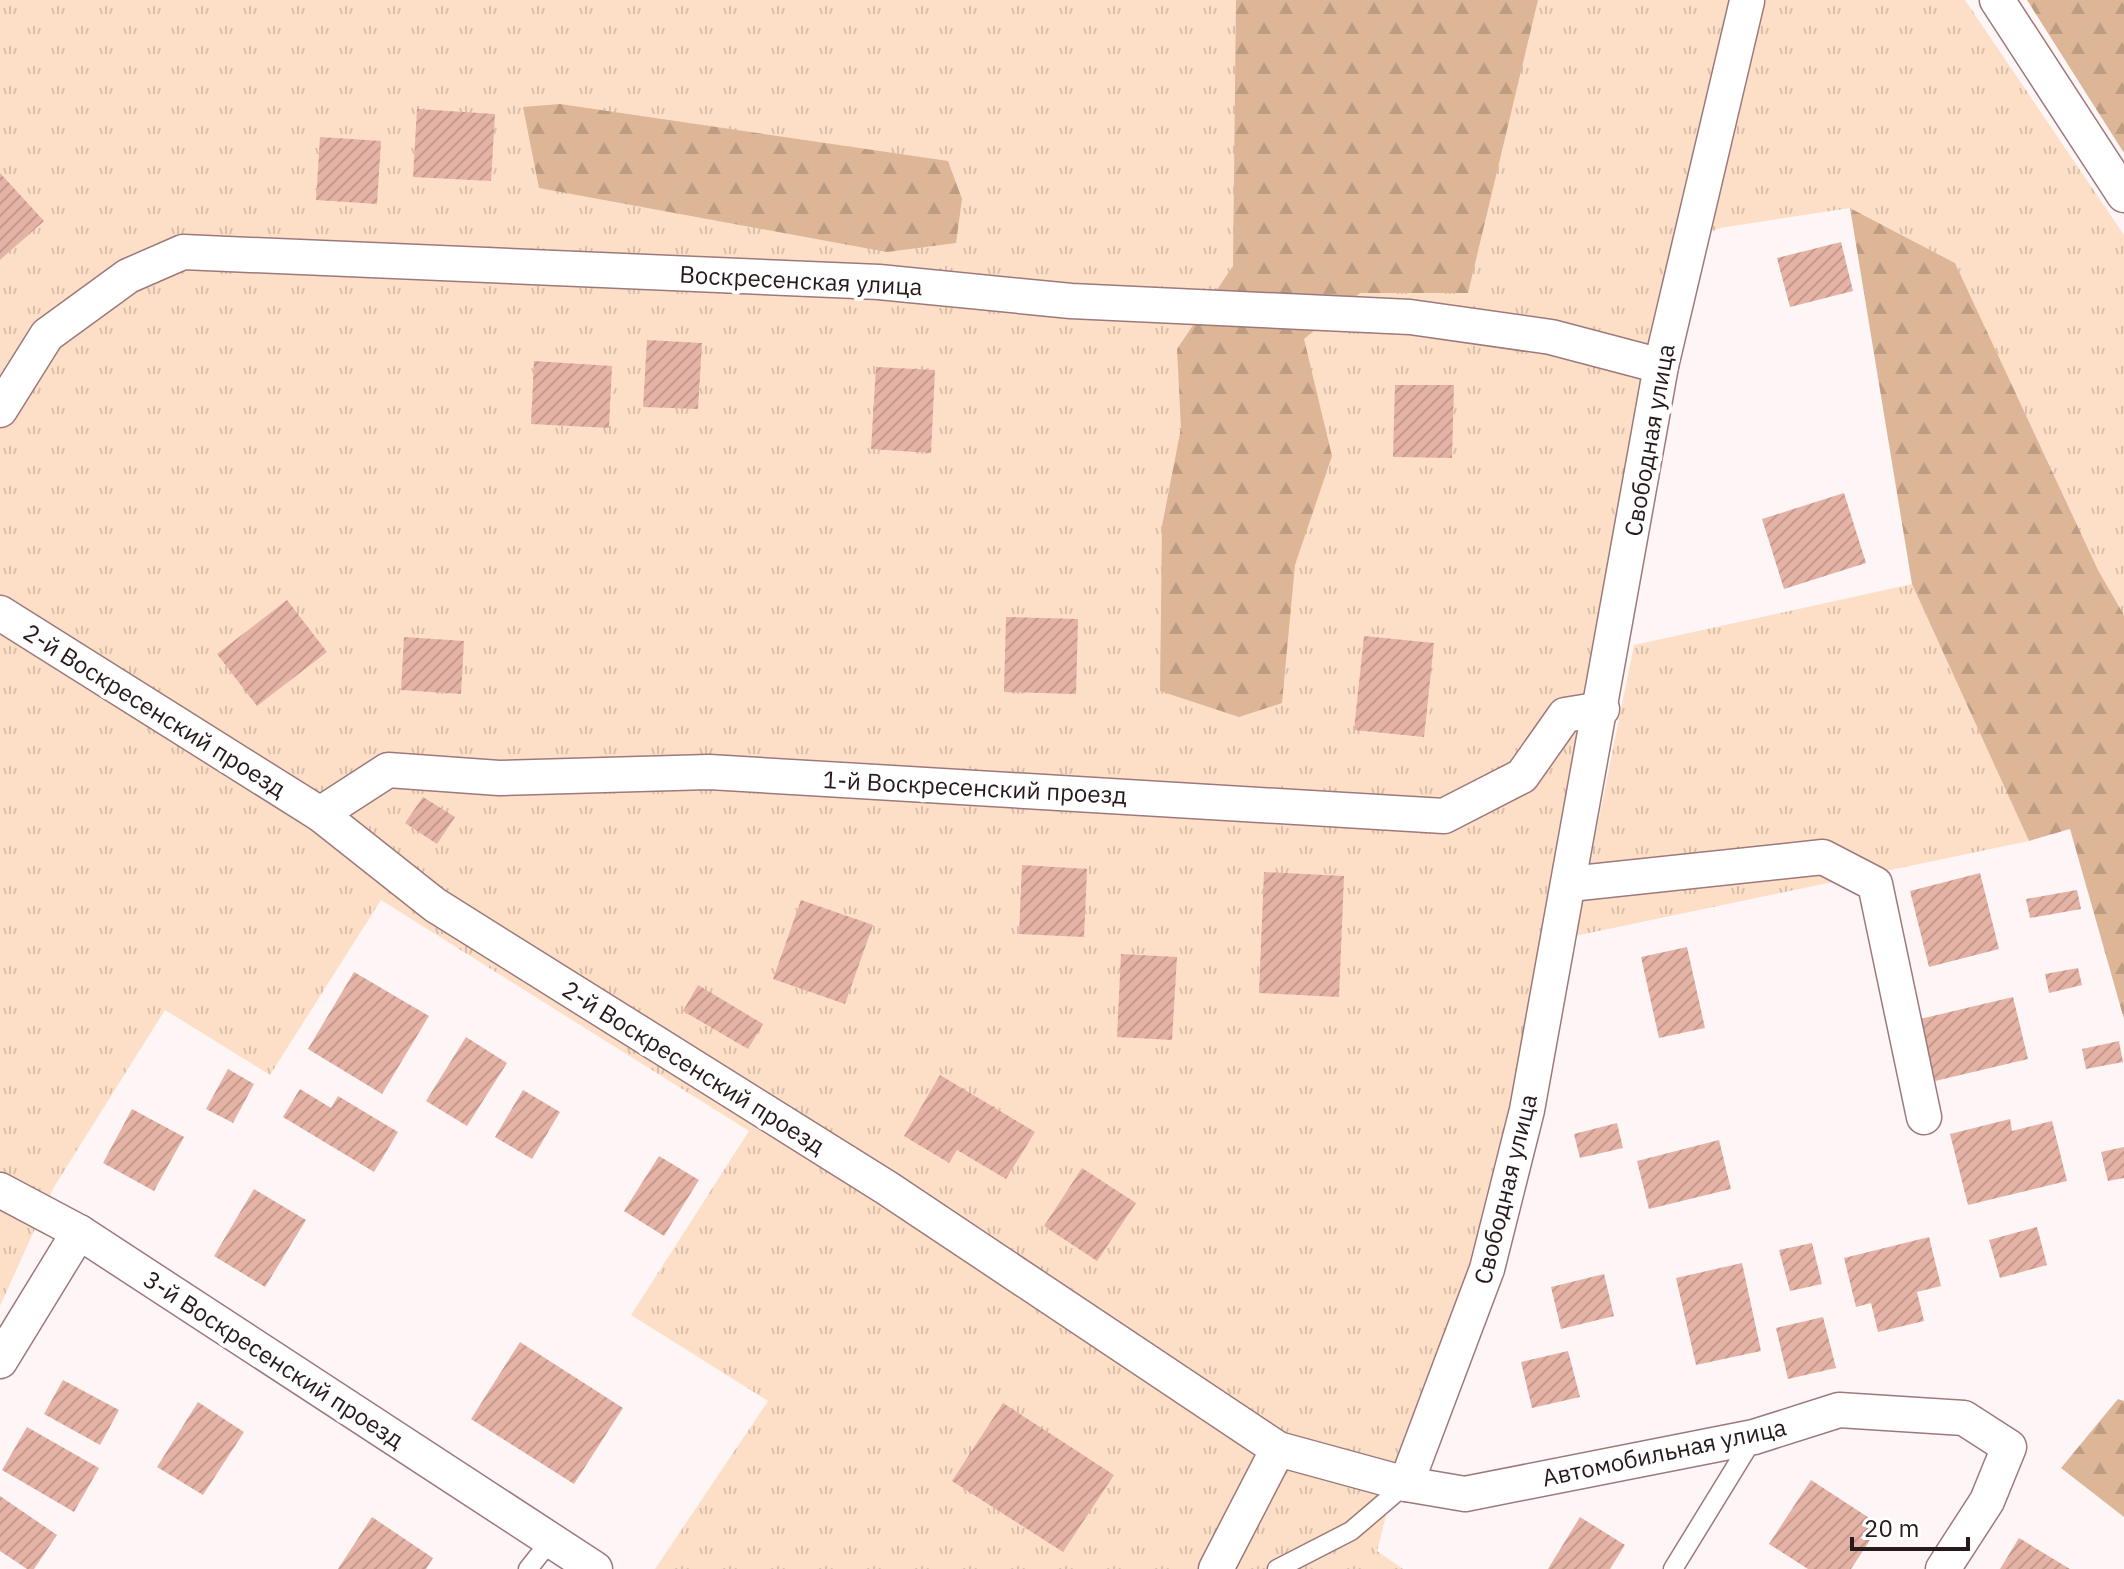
<svg xmlns="http://www.w3.org/2000/svg" width="2124" height="1569" viewBox="0 0 2124 1569" font-family="'IBM Plex Sans',sans-serif">
<style>
.grass{fill:url(#grass-tufts)}
.forest{fill:url(#forest-firs)}
.building{fill:url(#building-hatch)}
.lines{fill:none;stroke-linecap:round;stroke-linejoin:round}
.lane-casing{stroke:#9e797b;stroke-width:21}
.street-casing{stroke:#9e797b;stroke-width:37}
.lane{stroke:#fff;stroke-width:18}
.street{stroke:#fff;stroke-width:34}
.labels{text-anchor:middle;dominant-baseline:central;stroke-width:8;stroke-linejoin:round;paint-order:stroke}
.street-label{font-size:24px;fill:#281a1b;stroke:#fff}
</style>
<defs>
<pattern id="grass-tufts" width="24" height="20" patternUnits="userSpaceOnUse" patternTransform="scale(2)"><rect width="24" height="20" fill="#fddfc7"/><path d="M3 7l-1-3M5 7V3M7 7l1-3M15 17l-1-3M17 17v-4M19 17l1-3" fill="none" stroke="#d9bfaa"/></pattern>
<pattern id="forest-firs" width="22" height="20" patternUnits="userSpaceOnUse" patternTransform="scale(2)"><rect width="22" height="20" fill="#dcb697"/><path d="M5 1l3.5 6h-7zM16 11l3.5 6h-7z" fill="#bd9c82"/></pattern>
<pattern id="building-hatch" width="6" height="6" patternUnits="userSpaceOnUse" patternTransform="scale(2)"><rect width="6" height="6" fill="#e5b3a5"/><path d="M-1 1l2-2M0 6l6-6M5 7l2-2" fill="none" stroke="#c4998d"/></pattern>
</defs>
<rect width="100%" height="100%" fill="#fef5f6"/>
<g class="grass">
<path d="M0,0H1965L2124,235V615L2098,570L1955,263L1850,208L1720,228L1672,248L1510,1123L1475,1266L1407,1433L1377,1551L1403,1569H655L768,1401L631,1315L749,1131L381,900L270,1075L165,1010L54,1187L0,1306Z"/>
<path d="M1912,584L2029,841L1575,936L1634,645Z"/>
</g>
<g class="forest">
<path d="M1236,0H1538L1468,293H1360L1304,339L1332,456L1295,565L1282,703L1239,717L1160,691L1162,526L1181,428L1177,349L1233,266Z"/>
<path d="M2027,0H2124V153Z"/>
<path d="M560,104L948,161L962,199L956,243L887,252L539,188L523,107Z"/>
<path d="M1850,208L1955,263L2098,570L2124,615V1019L2070,829L2029,841L1912,584Z"/>
<path d="M2118,1399L2124,1401V1517L2061,1468Z"/>
</g>
<g class="building">
<path d="M417,109L495,114L491,181L413,177Z"/>
<path d="M320,137L381,141L377,204L316,200Z"/>
<path d="M0,173L44,221L0,260Z"/>
<path d="M1841,242L1853,291L1790,307L1777,258Z"/>
<path d="M647,340L702,343L698,409L643,407Z"/>
<path d="M534,361L612,366L609,428L531,424Z"/>
<path d="M876,367L935,370L931,453L871,449Z"/>
<path d="M1395,385H1454L1452,458L1393,457Z"/>
<path d="M1844,493L1866,563L1784,589L1762,519Z"/>
<path d="M287,600L327,652L257,706L217,654Z"/>
<path d="M1006,617L1078,619L1076,694L1004,692Z"/>
<path d="M1364,636L1434,643L1424,737L1354,730Z"/>
<path d="M404,637L464,641L461,694L401,690Z"/>
<path d="M423,797L455,817L437,844L405,823Z"/>
<path d="M1022,865L1087,869L1084,937L1019,934Z"/>
<path d="M1264,872L1344,876L1339,997L1259,993Z"/>
<path d="M1980,873L1999,949L1929,967L1910,891Z"/>
<path d="M2077,890L2081,909L2030,918L2026,899Z"/>
<path d="M801,900L873,925L845,1004L773,979Z"/>
<path d="M1687,947L1705,1028L1659,1038L1641,957Z"/>
<path d="M1121,954L1177,957L1172,1040L1117,1037Z"/>
<path d="M2078,968L2082,985L2049,993L2045,974Z"/>
<path d="M354,972L429,1016L382,1094L308,1049Z"/>
<path d="M698,985L763,1024L748,1049L683,1011Z"/>
<path d="M2013,997L2028,1059L1935,1081L1920,1019Z"/>
<path d="M466,1037L507,1063L467,1126L426,1101Z"/>
<path d="M2119,1041L2123,1062L2086,1069L2082,1049Z"/>
<path d="M228,1069L254,1084L233,1123L206,1109Z"/>
<path d="M940,1075L1035,1132L1006,1179L957,1150L949,1163L904,1136Z"/>
<path d="M300,1089L331,1108L338,1096L398,1132L374,1172L283,1117Z"/>
<path d="M523,1090L560,1112L532,1159L495,1137Z"/>
<path d="M132,1109L184,1137L154,1191L103,1163Z"/>
<path d="M2010,1119L2012,1131L2052,1121L2067,1181L1968,1205L1950,1134Z"/>
<path d="M1617,1123L1623,1148L1580,1158L1574,1134Z"/>
<path d="M1719,1140L1731,1189L1649,1209L1637,1161Z"/>
<path d="M2124,1147V1178L2108,1181L2101,1152Z"/>
<path d="M659,1156L699,1180L664,1236L624,1211Z"/>
<path d="M1082,1168L1136,1203L1097,1261L1044,1226Z"/>
<path d="M254,1189L306,1220L265,1287L214,1256Z"/>
<path d="M2037,1227L2047,1265L2000,1278L1989,1240Z"/>
<path d="M1929,1237L1941,1286L1917,1292L1924,1321L1878,1332L1871,1303L1856,1307L1844,1258Z"/>
<path d="M1812,1243L1822,1284L1790,1291L1779,1250Z"/>
<path d="M1742,1263L1761,1351L1696,1365L1676,1278Z"/>
<path d="M1604,1274L1614,1316L1561,1329L1551,1287Z"/>
<path d="M1823,1317L1836,1368L1788,1379L1776,1328Z"/>
<path d="M520,1342L623,1408L574,1484L471,1419Z"/>
<path d="M1568,1351L1580,1397L1532,1408L1521,1362Z"/>
<path d="M63,1380L119,1410L100,1445L44,1414Z"/>
<path d="M198,1402L244,1432L203,1495L157,1467Z"/>
<path d="M1003,1403L1114,1475L1063,1552L952,1481Z"/>
<path d="M27,1427L99,1468L74,1512L2,1470Z"/>
<path d="M1811,1480L1880,1525L1851,1569H1808L1769,1544Z"/>
<path d="M0,1496L57,1535L34,1569H27L0,1551Z"/>
<path d="M372,1517L433,1558L426,1569H338Z"/>
<path d="M1580,1517L1625,1545L1610,1569H1548Z"/>
<path d="M2019,1538L2070,1569H2000Z"/>
</g>
<g class="lines">
<g class="lane-casing">
<g id="lane">
<path d="M528,1569L551,1540"/>
<path d="M1277,1569L1351,1531L1406,1484"/>
<path d="M1673,1569L1754,1437"/>
</g>
</g>
<g class="street-casing">
<g id="street">
<path d="M1997,0L2124,195"/>
<path d="M0,410L47,335L128,276L183,252L879,282L1071,301L1410,317L1551,337L1661,366"/>
<path d="M0,613L320,814L435,905L887,1188L1278,1449L1406,1484L1465,1494L1754,1437L1839,1410L1964,1418L2009,1447L1987,1501L1943,1569"/>
<path d="M320,814L388,770L499,778L709,772L1444,816L1522,776L1565,715L1602,709"/>
<path d="M1570,884L1823,857L1875,884L1924,1117"/>
<path d="M0,1190L79,1232"/>
<path d="M0,1361L79,1232L595,1569"/>
<path d="M1406,1484L1487,1269L1527,1110L1661,366L1747,1"/>
<path d="M1216,1569L1278,1449"/>
</g>
</g>
<use href="#lane" class="lane"/>
<use href="#street" class="street"/>
</g>
<g class="labels">
<g class="street-label">
<text transform="translate(801 280) rotate(3)">Воскресенская улица</text>
<text transform="translate(1649 440) rotate(-80)">Свободная улица</text>
<text transform="translate(155 710) rotate(32)">2-й Воскресенский проезд</text>
<text transform="translate(975 787) rotate(3)">1-й Воскресенский проезд</text>
<text transform="translate(694 1067) rotate(32)">2-й Воскресенский проезд</text>
<text transform="translate(1505 1189) rotate(-76)">Свободная улица</text>
<text transform="translate(274 1359) rotate(33)">3-й Воскресенский проезд</text>
<text transform="translate(1664 1452) rotate(-12)">Автомобильная улица</text>
</g>
</g>
<path d="M1852 1537v12h116v-12" fill="none" stroke="#281a1b" stroke-width="4"/>
<text x="1864" y="1537" font-size="24" fill="#281a1b" stroke="#ffffff" stroke-width="6" paint-order="stroke">20 m</text>
</svg>
